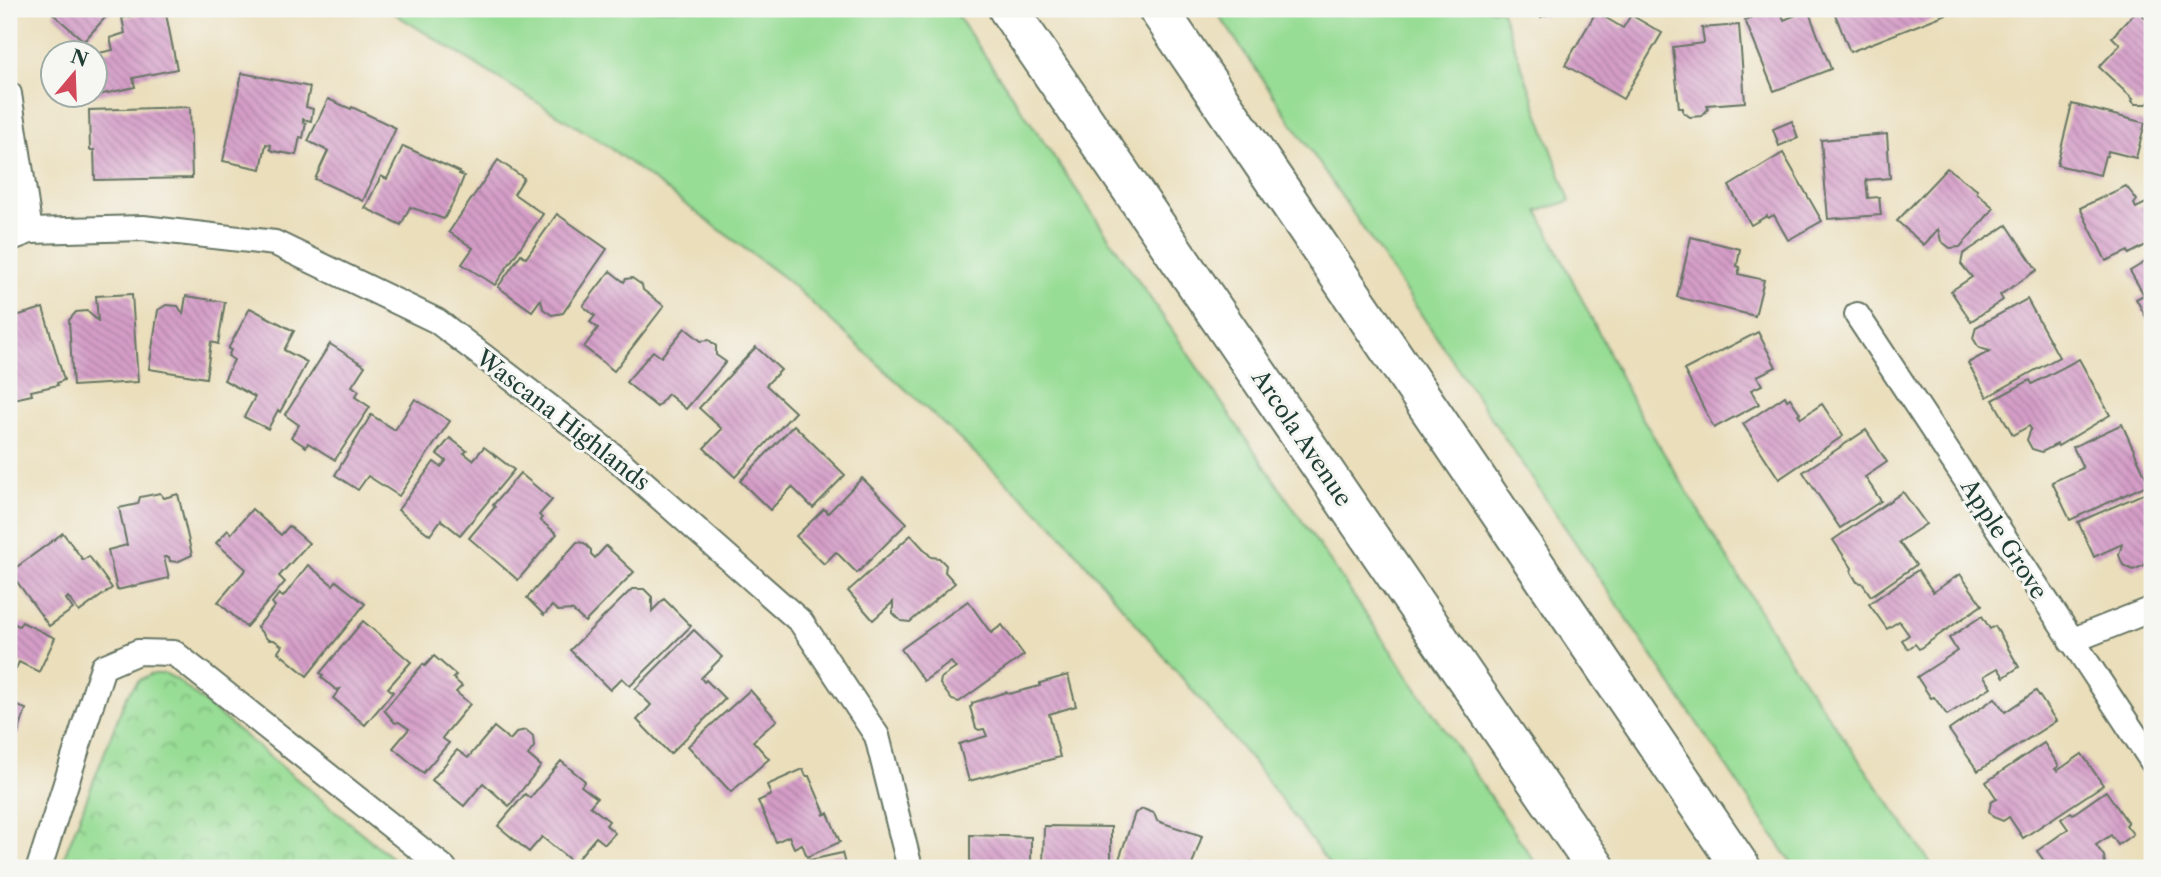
<svg xmlns="http://www.w3.org/2000/svg" width="2161" height="877" viewBox="0 0 2161 877" font-family="'Libre Caslon Text',serif">
<style>
.grass{fill:#98dd95;stroke:#5c8d64;stroke-width:2}
.park{fill:url(#park-crowns);stroke:#5c8d64;stroke-width:2}
.building{fill:url(#building-back-hatch)}
.lines{fill:none;stroke-linecap:round;stroke-linejoin:round}
.street-casing{stroke:#667563;stroke-width:28}
.primary-casing{stroke:#667563;stroke-width:42}
.street{stroke:#fff;stroke-width:24}
.primary{stroke:#fff;stroke-width:38}
.labels{text-anchor:middle;dominant-baseline:central;stroke-width:6;stroke-linejoin:round;paint-order:stroke}
.street-label{font-size:23px;fill:#1f3d34;stroke:#f6f6f2}
</style>
<defs>
<pattern id="park-crowns" width="20" height="18" patternUnits="userSpaceOnUse" patternTransform="scale(1.75)"><rect width="20" height="18" fill="#98dd95"/><path d="M2 6a3 3 0 1 1 6 0M12 15a3 3 0 1 1 6 0" fill="none" stroke="#7bb47a"/></pattern>
<pattern id="building-back-hatch" width="6" height="6" patternUnits="userSpaceOnUse" patternTransform="scale(1.75)"><rect width="6" height="6" fill="#d59dc8"/><path d="M-1 5l2 2M0 0l6 6M5-1l2 2" fill="none" stroke="#ac81a3"/></pattern>
</defs>
<rect width="100%" height="100%" fill="#f6f6f2"/>
<filter id="ink" filterUnits="userSpaceOnUse"><feTurbulence type="fractalNoise" baseFrequency=".0143" numOctaves="2"/><feDisplacementMap in="SourceGraphic" scale="14" xChannelSelector="R" yChannelSelector="G"/><feConvolveMatrix kernelMatrix="1 2 1 2 8 2 1 2 1" color-interpolation-filters="sRGB"/></filter>
<filter id="wash" filterUnits="userSpaceOnUse"><feTurbulence type="fractalNoise" baseFrequency=".00686" numOctaves="4" result="noise"/><feDisplacementMap in="SourceGraphic" scale="28" xChannelSelector="R" yChannelSelector="G"/><feGaussianBlur stdDeviation="1.57" result="paint"/><feColorMatrix in="noise" values="0 0 0 0 0 0 0 0 0 0 0 0 0 0 0 0 0 1.4 0 .05"/><feComposite in="paint" operator="in"/></filter>
<g filter="url(#wash)">
<rect width="100%" height="100%" fill="#eadebb"/>
<g class="grass">
<path d="M387,9H953L1539,868H1332L1257,767L1054,526L787,280L606,145Z"/>
<path d="M1215,9H1501L1570,201L1538,211L1635,406L1789,659L1934,868H1795Z"/>
</g>
<path class="park" d="M151,674H166L176,679L404,868H60L126,697L138,681Z"/>
<g id="blocks">
<g class="building">
<path d="M58,9H113L84,41L53,14Z"/>
<path d="M165,9L177,69L133,78L135,87L94,96V54L113,50L110,38L125,33L122,18Z"/>
<path d="M1537,9H1561L1541,17Z"/>
<path d="M1774,9H1780L1784,20L1808,10L1831,69L1774,91L1745,20Z"/>
<path d="M1833,9H1959L1850,52Z"/>
<path d="M2137,10L2152,24V99L2147,104H2135L2132,101L2133,99L2099,67L2120,45L2112,37Z"/>
<path d="M1596,12L1623,28L1631,15L1662,33L1623,99L1565,65Z"/>
<path d="M1739,25L1745,102L1707,105L1708,109L1702,116L1690,117L1683,112V108H1679L1673,47L1704,43L1702,28Z"/>
<path d="M242,73L310,87L306,107L313,109L311,121L303,119V122L306,123L303,138L300,137L296,155L273,151L270,149L271,145L266,144L261,169L223,161Z"/>
<path d="M328,99L351,109L352,107L396,128L363,201L315,179L328,151L308,141Z"/>
<path d="M2072,104L2145,123L2136,158L2108,151L2107,156H2105L2100,175L2057,165Z"/>
<path d="M190,107L192,178L95,180L94,150H90L89,110Z"/>
<path d="M1792,121L1798,138L1779,146L1773,129Z"/>
<path d="M1887,134L1890,178L1866,180L1868,198L1879,197L1881,215L1828,219L1821,140Z"/>
<path d="M403,146L460,172L459,174L464,176L456,197L444,219L410,207L401,225L365,208L381,176L387,179Z"/>
<path d="M1783,153L1822,221L1788,240L1774,215L1768,218L1767,216L1751,225L1729,186Z"/>
<path d="M498,160L524,178L514,194L543,214L495,285L462,264L473,248L449,232Z"/>
<path d="M1947,168L1977,190V193L1994,208L1960,247L1950,248L1941,241L1938,229L1924,245L1897,221Z"/>
<path d="M2126,186L2137,200L2134,204L2136,208L2148,202L2152,210V242L2129,254L2128,251L2106,261L2080,208Z"/>
<path d="M557,214L607,249L563,313L552,315L543,309L541,299L532,311L498,287L521,254L526,258Z"/>
<path d="M2007,225L2037,270L2000,295L2003,300L1971,321L1951,291L1972,277L1961,264L1963,254Z"/>
<path d="M1691,237L1740,249L1737,266L1740,267L1738,274L1764,280L1755,316L1677,297Z"/>
<path d="M2152,258V328L2136,299L2144,295L2130,271Z"/>
<path d="M610,271L624,282L626,279L632,278L642,285L643,290L664,306L614,371L584,347L598,328L590,322L595,316L583,306Z"/>
<path d="M132,294L138,382L73,386L69,320L76,312L87,311L98,321L96,296Z"/>
<path d="M186,296L225,302L218,344L211,342L206,378L149,369L158,310L166,305L178,306L183,314Z"/>
<path d="M2027,299L2059,357L1987,397L1968,363L1990,351L1979,348L1973,338L1976,327Z"/>
<path d="M43,308L64,380L57,383L58,385L31,391L32,395L9,400V342L13,341L9,318Z"/>
<path d="M250,308L294,331L284,350L307,362L280,412L278,410L268,429L244,417L255,397L224,380L234,360L228,356L231,350L228,349Z"/>
<path d="M685,328L701,341L709,340L716,346V355L726,362L686,409L668,394L657,407L626,382L653,351L661,357Z"/>
<path d="M1758,332L1776,367L1757,376L1762,385L1751,390L1759,404L1714,428L1684,370Z"/>
<path d="M330,344L365,366L352,386L359,391L355,397L370,407L335,460L308,443L306,447L291,437L299,425L285,415Z"/>
<path d="M756,347L781,370L766,385L795,412L735,477L704,448L722,429L699,408Z"/>
<path d="M2079,359L2110,415L2058,446L2057,444L2042,452L2032,449L2027,440L2031,429L2029,426L2013,435L1993,400L2030,380L2032,384Z"/>
<path d="M1785,396L1787,400L1790,398L1800,413L1798,414L1801,418L1822,404L1843,436L1779,479L1743,424Z"/>
<path d="M415,399L450,421L399,496L368,476L358,490L335,475L371,415L395,430Z"/>
<path d="M2122,424L2149,484L2070,520L2052,482L2083,468L2073,447Z"/>
<path d="M794,425L845,475L813,508L792,487L770,510L740,481Z"/>
<path d="M1866,430L1887,462L1865,477L1881,501L1840,528L1803,472Z"/>
<path d="M450,438L467,451L464,453L473,460L484,447L514,470L460,535L441,520L430,535L398,510L434,462L441,467L446,461L437,454Z"/>
<path d="M520,473L552,500L539,515L542,518L540,520L557,534L518,580L469,538L495,507L493,505Z"/>
<path d="M862,478L907,523L857,573L836,552L824,564L796,536L824,509L828,513Z"/>
<path d="M2152,490V562L2133,570L2123,565L2119,555L2122,544L2094,557L2078,522Z"/>
<path d="M1903,492L1926,524L1899,542L1916,565L1871,596L1862,583L1857,582L1851,572L1852,568L1833,540Z"/>
<path d="M160,493L164,498L178,494L192,555L177,562L170,561L169,557H164L169,578L117,590L108,550L127,545L119,508L138,504L140,497Z"/>
<path d="M252,509L281,535L289,526L309,543L279,576L285,582L246,627L218,602L246,569L216,543L228,530L231,534Z"/>
<path d="M63,533L83,560L89,556L112,588L79,612L68,597L66,599L73,609L49,626L10,572Z"/>
<path d="M911,535L931,557L939,558L946,565L945,572L955,583L910,622L901,621L893,613V602L873,620L848,591Z"/>
<path d="M577,542L584,543L591,550V554L595,558L606,546L634,572L585,622L572,610L558,611L552,606L544,615L527,598Z"/>
<path d="M308,565L333,585L336,581L365,604L307,676L278,652L282,646L274,640H268L257,627L275,606L272,603L279,594L283,597Z"/>
<path d="M1918,570L1933,592L1960,574L1982,605L1919,649L1915,644L1908,649L1902,640L1909,635L1899,621L1887,629L1869,604Z"/>
<path d="M632,589H644L652,597V611L664,599L691,626L630,686L622,678L610,690L570,650Z"/>
<path d="M968,601L991,633L1002,625L1024,655L959,702L952,700L940,684L941,678L956,668L951,662L924,681L901,649Z"/>
<path d="M1982,616L1990,629L1995,626L2019,667L2004,677L1998,668L1984,676L1991,687L1947,715L1934,697L1931,698L1917,677L1957,651L1949,638Z"/>
<path d="M9,621L19,626L22,622L55,638L39,672L19,662L9,683Z"/>
<path d="M363,621L411,662L388,688L393,692L365,725L333,698L340,689L336,690L321,677L323,675L320,673Z"/>
<path d="M694,630L722,657L701,678L704,682L706,680L725,699L670,754L637,720L651,705L635,689Z"/>
<path d="M434,656L456,675L453,678L462,686L456,692L470,704L442,738L449,743L423,773L393,748L409,729L399,722L395,723L384,710L423,664L425,666Z"/>
<path d="M1068,675L1076,706L1049,714L1060,757L969,781L959,744L987,736L984,729L979,730L976,728L970,707L972,706V703L1006,692L1009,694L1040,686V683Z"/>
<path d="M750,690L777,720L753,741L769,759L731,792L688,746Z"/>
<path d="M2036,691L2056,721L1978,771L1949,730L1995,698L2005,712Z"/>
<path d="M9,703L26,709L13,749L9,748Z"/>
<path d="M494,727L510,740L517,732L526,730L533,736L534,747L528,755L541,766L509,806L483,783L464,806L432,780L457,750L468,758Z"/>
<path d="M2044,743L2059,766L2055,769L2057,771L2082,754L2103,785L2023,838L2009,817L2003,821L1993,817L1989,811L1991,802L1997,799L1986,782Z"/>
<path d="M561,761L585,781L581,786L597,798L590,806L609,821L606,825L615,833L605,844L596,837L574,863L542,837L529,852L498,826L525,794L530,798Z"/>
<path d="M803,769L806,776H809L825,813L823,815L828,813L840,842L807,857L802,844L794,848L789,836L776,842L758,801L771,795L767,785Z"/>
<path d="M2106,791L2128,823L2126,825L2133,834L2118,845L2111,835L2096,845L2104,856L2105,865L2100,868H2049L2037,851L2068,829L2061,819L2071,812L2073,814Z"/>
<path d="M1143,809L1154,813L1157,821L1202,836L1191,868H1116L1135,813Z"/>
<path d="M1044,826L1111,827V868H1043Z"/>
<path d="M970,835L1031,837V868H970Z"/>
<path d="M842,853L846,868H789L802,864L801,862Z"/>
<path d="M1252,862L1259,864L1263,868H1240Z"/>
</g>
</g>
</g>
<g filter="url(#ink)">
<use href="#blocks" fill-opacity="0" stroke="#667563" stroke-width="2"/>
<g class="lines">
<g class="street-casing">
<g id="street">
<path d="M9,94L30,231"/>
<path d="M9,239L30,231L143,228L275,243L437,321L611,454L801,622L877,736L910,868"/>
<path d="M1857,315L2152,761"/>
<path d="M2071,641L2152,609"/>
<path d="M39,868L103,667L138,652L174,653L444,868"/>
</g>
</g>
<g class="primary-casing">
<g id="primary">
<path d="M1008,9L1596,868"/>
<path d="M1158,9L1741,868"/>
</g>
</g>
<use href="#street" class="street"/>
<use href="#primary" class="primary"/>
</g>
</g>
<g class="labels">
<g class="street-label">
<text transform="translate(563 420) rotate(38)">Wascana Highlands</text>
<text transform="translate(1302 438) rotate(56)">Arcola Avenue</text>
<text transform="translate(2004 539) rotate(57)">Apple Grove</text>
</g>
</g>
<rect width="2161" height="877" fill="none" stroke="#f6f6f2" stroke-width="35"/>
<g transform="translate(74 74) rotate(19)"><circle r="33" fill="#f6f6f2" stroke="#a0aca6" stroke-width="2"/>
<path d="M0-5L12 26L0 18L-12 26Z" fill="#d1495b"/>
<text y="-10" font-size="19" font-weight="bold" text-anchor="middle" fill="#1f3d34">N</text>
</g>
</svg>
